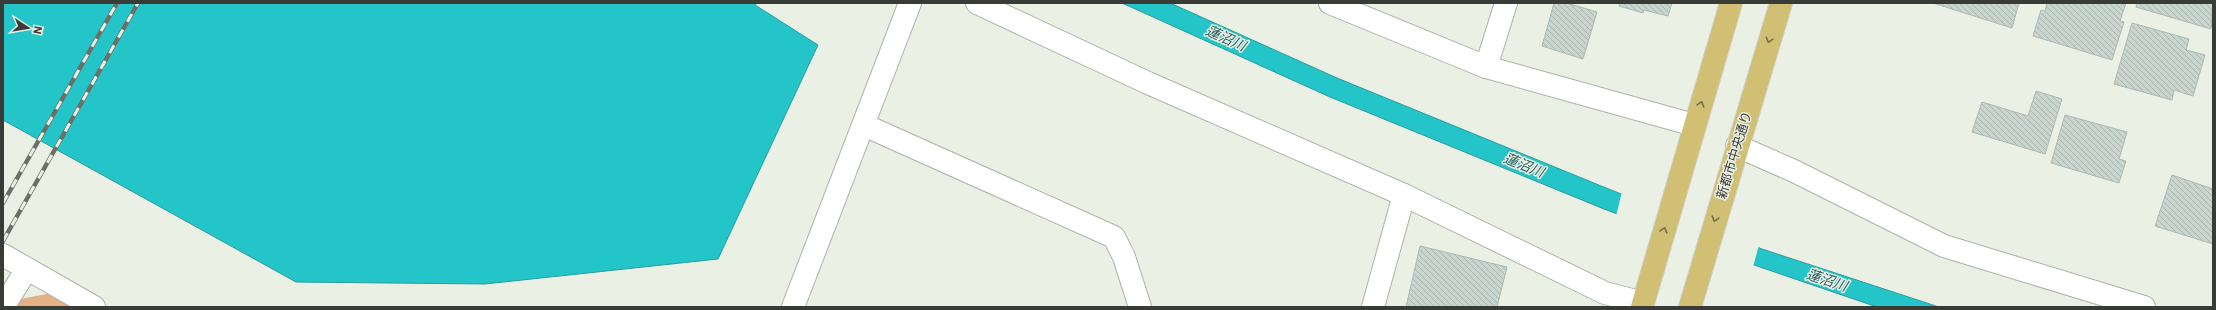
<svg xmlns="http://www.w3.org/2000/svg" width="2216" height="310" viewBox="0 0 2216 310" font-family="Roboto,'Noto Sans JP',sans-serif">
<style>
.park{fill:#e4b086}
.water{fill:#23c5c9;stroke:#299c9d}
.pier{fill:#ebf0e5}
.building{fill:url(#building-back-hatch);stroke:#adb9b2}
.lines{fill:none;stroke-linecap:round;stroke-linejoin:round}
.minor-casing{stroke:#adb2a8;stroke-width:24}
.major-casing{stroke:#cfd0cf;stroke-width:24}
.minor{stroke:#fff;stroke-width:22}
.major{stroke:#d1bf73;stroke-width:22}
.rail-casing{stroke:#6b6f68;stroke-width:4.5}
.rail{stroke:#ebf0e5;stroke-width:3;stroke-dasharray:9;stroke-linecap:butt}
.oneway{stroke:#75704e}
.labels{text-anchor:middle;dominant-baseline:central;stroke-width:3;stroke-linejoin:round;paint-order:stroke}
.street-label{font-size:13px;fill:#383b36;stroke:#ebf0e5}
.water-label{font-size:14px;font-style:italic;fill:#245f61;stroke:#ebf0e5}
</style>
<defs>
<pattern id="building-back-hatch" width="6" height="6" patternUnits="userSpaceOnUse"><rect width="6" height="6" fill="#c8d4ce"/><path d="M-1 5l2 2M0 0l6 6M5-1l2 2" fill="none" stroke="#adb7b2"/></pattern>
</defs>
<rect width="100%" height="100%" fill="#ebf0e5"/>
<path class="park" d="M52,293L75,307H16L20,299Z"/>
<g class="water">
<path d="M3,3H756L755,5L818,45L718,259L485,284L296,282L3,120Z"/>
<path d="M1122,3H1170L1337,78L1611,190L1762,249L1939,307H1877L1757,266L1604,209L1330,97Z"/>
</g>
<path class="pier" d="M1622,192L1759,245L1753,267L1616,216Z"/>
<g class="building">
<path d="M1554,3H1567L1597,12L1583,59L1542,46Z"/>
<path d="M1620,3H1672L1668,16L1644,10L1643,13L1619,6Z"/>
<path d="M1933,3H2019L2012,28Z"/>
<path d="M2047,3H2126L2120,21L2124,22L2112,60L2033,36L2041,10L2045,11Z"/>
<path d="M2137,3H2213L2211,29L2136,7Z"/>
<path d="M2132,23L2189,39L2186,50L2205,55L2193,96L2174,90L2172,100L2114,84Z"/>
<path d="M2036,91L2062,99L2045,154L1972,132L1982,102L2028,116Z"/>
<path d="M2065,115L2127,132L2119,159L2126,161L2119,183L2051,163Z"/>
<path d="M2172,175L2213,189V244L2155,226Z"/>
<path d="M1420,246L1507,267L1497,307H1406Z"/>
</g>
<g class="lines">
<g class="minor-casing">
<g id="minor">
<path d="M977,3L1148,83L1404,195"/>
<path d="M1330,3L1486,67L1694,125"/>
<path d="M1486,67L1506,3"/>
<path d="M864,125L1114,237L1124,257L1140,307"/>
<path d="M1737,146L1794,171L1944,246L2144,307"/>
<path d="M3,255L94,307"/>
<path d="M3,307L27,269"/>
<path d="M793,307L910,3"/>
<path d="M1373,307L1404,195L1605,293L1643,303"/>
</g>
</g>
<g class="major-casing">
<g id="major">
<path d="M1642,307L1731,3"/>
<path d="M1690,307L1781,3"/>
</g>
</g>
<use href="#minor" class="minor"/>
<use href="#major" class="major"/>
<g class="rail-casing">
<g id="rail">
<path d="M3,203L117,3"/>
<path d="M3,241L138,3"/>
</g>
</g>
<use href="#rail" class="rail"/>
</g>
<defs><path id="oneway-chevron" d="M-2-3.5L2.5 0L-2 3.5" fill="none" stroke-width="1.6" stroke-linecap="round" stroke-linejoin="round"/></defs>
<g class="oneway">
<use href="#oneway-chevron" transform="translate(1769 40) rotate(107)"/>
<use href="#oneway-chevron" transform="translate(1701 104) rotate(-73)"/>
<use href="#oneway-chevron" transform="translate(1715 219) rotate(106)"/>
<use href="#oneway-chevron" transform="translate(1664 230) rotate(-74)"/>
</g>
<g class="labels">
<g class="street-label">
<text transform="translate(1734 155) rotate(-73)">新都市中央通り</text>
</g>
<g class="water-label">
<text transform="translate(1226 38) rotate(24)">蓮沼川</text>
<text transform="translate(1524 165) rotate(22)">蓮沼川</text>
<text transform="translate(1827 280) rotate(18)">蓮沼川</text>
</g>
</g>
<rect width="2216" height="310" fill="none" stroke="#383b36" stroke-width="8"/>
<g transform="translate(28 28) rotate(102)" stroke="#ebf0e5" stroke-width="3" paint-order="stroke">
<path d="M0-3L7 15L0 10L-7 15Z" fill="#383b36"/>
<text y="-6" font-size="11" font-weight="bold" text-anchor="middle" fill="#383b36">N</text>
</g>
</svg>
